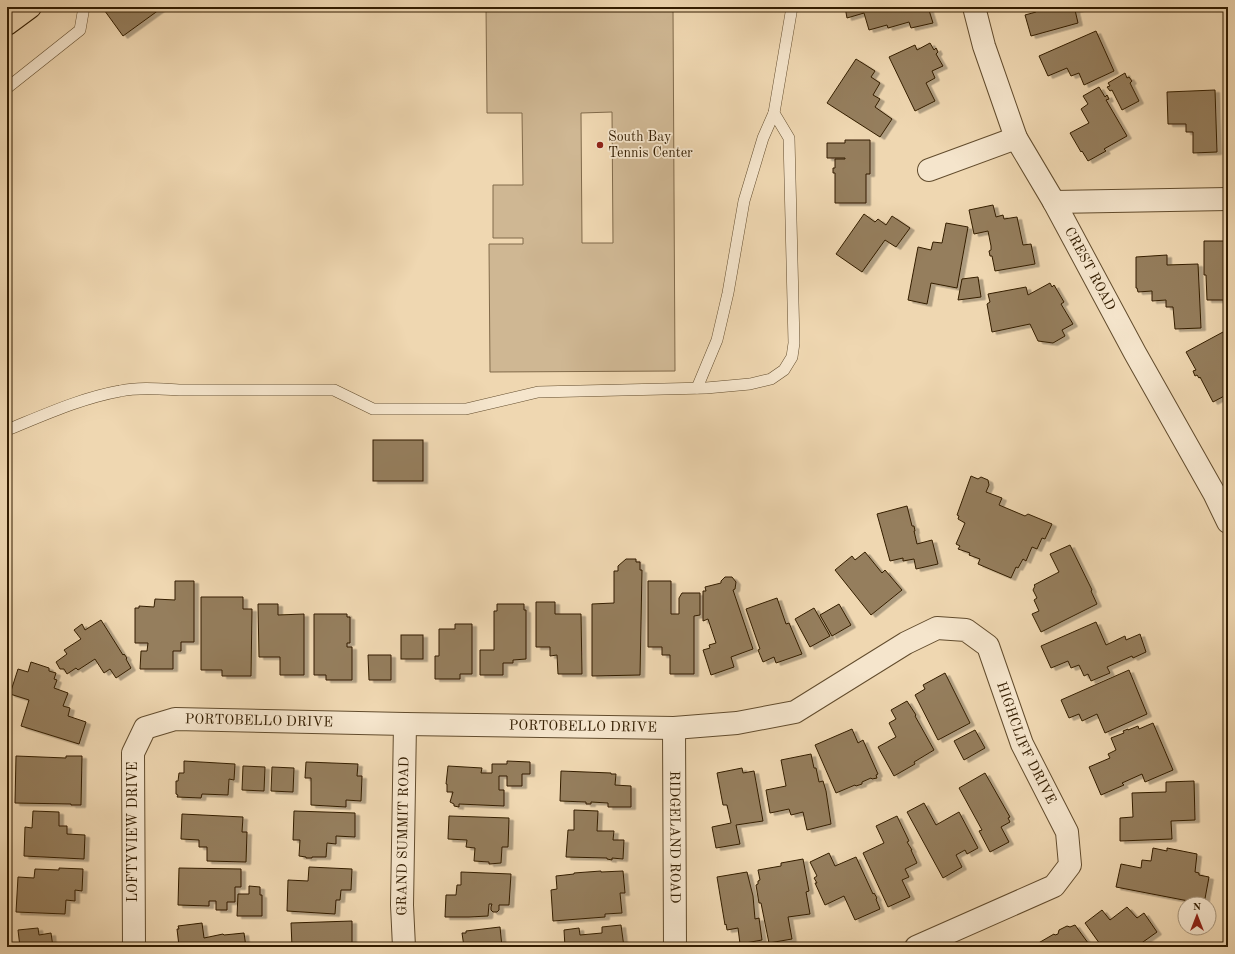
<svg xmlns="http://www.w3.org/2000/svg" width="1235" height="954" viewBox="0 0 1235 954" font-family="'Old Standard TT',serif">
<style>
.green{fill:#cfb793;stroke:#816a4a;fill-rule:evenodd}
.building{fill:#957e5d;stroke:#331d01;filter:url(#shadow)}
.lines{fill:none;stroke-linecap:round;stroke-linejoin:round}
.service-casing{stroke:#624c2d;stroke-width:12}
.minor-casing{stroke:#624c2d;stroke-width:24}
.primary-casing{stroke:#331d01;stroke-width:24}
.service{stroke:#f5e5cc;stroke-width:11}
.minor{stroke:#f5e5cc;stroke-width:22}
.primary{stroke:#efd7b1;stroke-width:22}
.poi-dot{fill:#8f2418;stroke:#f5e5cc;stroke-width:1.5}
.labels{text-anchor:middle;dominant-baseline:central;stroke-width:3.5;stroke-linejoin:round;paint-order:stroke}
.poi-label{font-size:14px;fill:#331d01;stroke:#f5e5cc;text-anchor:start}
.street-label{font-size:14px;fill:#331d01;stroke:#f5e5cc}
</style>
<defs>
<filter id="shadow"><feDropShadow dx="4.5" dy="2.5" stdDeviation="0" flood-color="#0004"/></filter>
</defs>
<rect width="100%" height="100%" fill="#efd7b1"/>
<filter id="stains"><feTurbulence type="fractalNoise" baseFrequency=".005" numOctaves="4"/><feColorMatrix values="0 0 0 0 .2 0 0 0 0 .09 0 0 0 0 .02 0 0 0 .5 -.17"/></filter>
<radialGradient id="worn" r=".72"><stop offset=".6" stop-color="#630" stop-opacity="0"/><stop offset="1" stop-color="#630" stop-opacity=".3"/></radialGradient>
<path class="green" d="M486,7H673L675,371L490,372L489,244H523V238H493V185H523L522,113H487ZM612,112L613,243H582L581,113Z"/>
<g class="building">
<path d="M102,7H163L123,36Z"/>
<path d="M845,7H928L933,23L911,28L909,22L888,28L887,25L869,30L864,13L847,18Z"/>
<path d="M1035,7H1086L1075,10L1078,23L1031,36L1025,15L1036,12Z"/>
<path d="M1096,31L1114,71L1084,85L1079,73L1071,76L1067,68L1048,76L1039,56Z"/>
<path d="M930,43L934,50L936,48L938,52L936,54L943,66L932,71L935,78L926,83L935,101L915,111L889,57L915,45L917,50Z"/>
<path d="M856,59L875,71L871,77L880,83L873,95L880,99L875,107L892,119L880,137L827,103Z"/>
<path d="M1125,73L1127,78L1129,77L1132,81L1130,83L1139,101L1122,110L1112,90L1110,91L1107,87L1110,86L1108,83Z"/>
<rect x="1226" y="79" width="2" height="23"/>
<path d="M1099,87L1105,97L1107,95L1109,99L1106,100L1127,136L1104,149L1106,151L1088,161L1082,151L1081,152L1070,133L1089,123L1081,109L1088,104L1083,96Z"/>
<path d="M1215,90L1217,152L1193,153V132H1186V124H1168L1167,92Z"/>
<path d="M845,140H870V174H866V203H835V173H833V168H835V159H845V158H827V143H845Z"/>
<path d="M993,205L996,217L1003,215L1004,219L1017,217L1023,245L1031,244L1035,264L995,271L992,256H990L989,251L991,250V246L988,231L974,234L969,210Z"/>
<path d="M864,214L875,222L878,219L886,225L892,216L910,228L896,247L885,240L862,272L836,254Z"/>
<path d="M946,223L968,227L957,288L931,283L927,304L908,300L918,247L931,250L933,242L942,243Z"/>
<path d="M1204,241H1228V300H1207L1206,275H1204Z"/>
<path d="M1167,255V265L1198,264L1201,328L1175,329L1173,307H1166V300L1152,301V291L1138,292L1137,288H1136V257Z"/>
<path d="M978,277L981,297L958,300L962,279Z"/>
<path d="M1050,283L1052,287L1054,285L1064,302L1061,304L1073,324L1062,330L1065,336L1053,343L1038,341L1030,324L992,332L987,304L990,302L988,294L1026,287L1028,295Z"/>
<path d="M1223,332L1228,342V394L1213,402L1200,377L1199,378L1197,375L1195,376L1193,371L1196,370L1186,352Z"/>
<rect x="373" y="440" width="50" height="41"/>
<path d="M971,476L978,479L981,477L988,480L989,485L986,492L1002,498L999,505L1025,516L1028,514L1052,524L1045,539L1042,538L1037,549L1032,547L1026,561L1023,559L1018,568L1016,567L1011,578L978,564L980,559L969,555L970,553L958,549L960,546L956,544L965,523L958,519L959,516L957,515Z"/>
<path d="M907,506L912,526H914L915,531H914L917,544L932,540L938,564L916,569L914,559L903,561V558L890,561L877,514Z"/>
<path d="M1070,545L1092,590L1091,591L1097,604L1041,632L1032,614L1039,611L1034,600L1037,598L1033,590L1035,586L1034,585L1059,572L1050,554Z"/>
<path d="M865,552L882,573L885,570L902,590L871,615L835,570L852,556L855,560Z"/>
<path d="M626,559H636V562H640V570H642L640,675L592,676V604L614,603V571H618V566Z"/>
<path d="M725,577H732L736,582L735,589L733,590L753,649L731,657L734,667L711,675L703,650L710,648L709,645L716,643L708,619L703,621V591H706L705,587L721,583V581Z"/>
<path d="M175,581H194V642H181V651H173V669H140L141,651H147L148,643H135V608H139V606L154,607L155,599L175,600Z"/>
<path d="M648,581H671V614H679V598L682,593H700V615L694,616V674H670V655H662V647H648Z"/>
<path d="M201,597H243V609H252L251,676H222V670H201Z"/>
<path d="M777,598L786,624L789,623L802,654L776,663L774,657L763,662L758,650L760,649L746,609Z"/>
<path d="M536,602H555V614H581L582,674H558L557,655L550,656V647H536Z"/>
<path d="M258,604H278V615L304,614V675H280V657H259Z"/>
<path d="M497,604H524V610H526V659L513,660V663H503V675H480V650H494V611H497Z"/>
<path d="M839,604L851,625L832,636L820,615Z"/>
<path d="M814,608L830,636L810,647L795,619Z"/>
<path d="M314,614H347V617H350V643H347V647H352V680H326V675H314Z"/>
<path d="M101,620L123,655L124,654L127,658L126,659L131,668L116,678L110,669L104,673L95,659L78,670L76,668L67,674L64,669H60L56,662L67,654L64,650L81,639L74,630L82,624L85,630Z"/>
<path d="M1096,622L1106,645L1125,636L1126,640L1140,634L1146,652L1133,658L1132,656L1107,667L1110,673L1091,681L1088,674L1084,676L1079,665L1071,668L1068,661L1051,668L1041,646Z"/>
<path d="M455,624H472V674H460V679H435V656H439V629H455Z"/>
<rect x="401" y="635" width="22" height="24"/>
<path d="M368,655H391V680H369Z"/>
<path d="M31,662L49,668V671L56,673L54,679L57,680L54,688L68,693L63,706L70,708L68,716L86,722L79,744L21,726L29,700L10,694L18,669L28,672Z"/>
<path d="M1129,670L1147,714L1105,733L1097,714L1082,721L1079,714L1069,718L1061,700Z"/>
<path d="M945,673L970,723L938,740L915,695L925,689L923,685Z"/>
<path d="M907,701L916,715L915,716L934,750L914,762L915,764L894,776L878,747L896,737L889,723L896,719L891,710Z"/>
<path d="M1153,723L1173,770L1145,782L1142,774L1122,783L1124,785L1101,795L1089,767L1110,758L1108,754L1116,750L1111,738L1124,733L1123,731L1128,729V730L1138,726L1139,729Z"/>
<path d="M852,729L858,743L863,740L878,774L876,775L877,778L872,779L871,778L862,782V784L856,786L855,785L836,793L815,745Z"/>
<path d="M975,730L985,748L964,760L954,741Z"/>
<path d="M811,754L814,768H816L819,782L823,781L826,791L831,824L807,830L803,812L791,815L789,809L770,813L766,790L786,786L781,760Z"/>
<path d="M16,756L66,758V756H82L81,805H71V804L15,803Z"/>
<path d="M184,761L235,764L234,780L229,779L228,795L202,794L201,798L177,797L178,795L176,794V781H178L179,773H184Z"/>
<path d="M507,761L530,762V774H522V786H507V776H499V790H504V806L459,804V807L454,806V804L450,802L453,792H447V784H446L448,766L482,768L481,773H492V764H507Z"/>
<path d="M306,762L358,764L357,776H362L361,801L346,800V807L311,805V778H305Z"/>
<path d="M243,766L265,767L264,791L242,790Z"/>
<path d="M272,767L294,768L293,792L271,791Z"/>
<path d="M742,768L743,773L754,771L763,821L736,825L740,844L716,848L712,827L731,823L727,805H723L717,773Z"/>
<path d="M561,771L611,773V774H616L615,785L631,786V807H608V803L591,802V804H586V802L560,801Z"/>
<path d="M985,773L1010,817L1008,818L1010,822L1001,827L1009,842L990,852L979,831L982,830L959,788Z"/>
<path d="M1194,781L1195,820L1171,821L1172,839L1120,841V818L1133,817L1132,793L1166,792V782Z"/>
<path d="M924,803L936,825L959,812L978,848L967,854L965,850L956,855L962,867L943,878L907,812Z"/>
<path d="M574,810L598,811L597,831H614L613,840H624L623,859L612,858V860L607,859V858L566,857L568,830H574Z"/>
<path d="M33,811L59,812V826H67V834L85,835L84,859L24,856L25,827L32,828Z"/>
<path d="M294,811L355,813V837L336,836V844L327,843L326,857H312V858H306V857L299,856L300,840H293Z"/>
<path d="M182,814L243,817L242,832H247L246,862L207,861V847H199V840L181,839Z"/>
<path d="M449,816L509,818L508,847H502L501,863L489,864V862L474,861L475,848L466,847L467,840L448,839Z"/>
<path d="M897,816L909,841L907,842L912,850H911L917,863L905,869L909,877L902,880L910,897L888,907L863,853L884,843L876,826Z"/>
<path d="M1153,848L1167,851V848L1197,854L1195,872L1199,873V875L1209,877L1204,904L1116,887L1121,864L1141,868L1142,860L1151,861Z"/>
<path d="M829,853L835,866L856,857L873,894L874,893L877,898L876,899L880,909L855,920L844,896L825,905L815,883H817L814,878L817,876L810,862Z"/>
<path d="M803,859L809,891L806,892L810,914L788,917L792,939L769,943L761,903H759L756,885L758,884V881L760,880L758,870L781,866V863Z"/>
<path d="M309,867L352,869L351,890H341L340,900H336L335,914L287,911L288,880L308,881Z"/>
<path d="M59,868L83,869L82,891L75,890V901L66,900L65,914L16,912L18,877L34,878L35,869L59,870Z"/>
<path d="M179,868L241,869V887H235V902H227V910H216V901H209V906L178,905Z"/>
<path d="M601,871V872L623,871L625,893H620L622,913L605,914V917L553,921L551,890L557,889L556,876L574,874V873Z"/>
<path d="M461,872L511,874L509,905H499V910L497,912H493L491,910V907L492,904H489L488,916L469,917H445L446,895H456L457,885H461Z"/>
<path d="M747,872L753,896L755,919L759,918L762,940L740,944L738,928L727,930L726,924L725,925L717,877Z"/>
<path d="M249,886L260,887V895H262V916H237L238,894H249Z"/>
<path d="M1127,907L1137,918L1144,913L1157,932L1136,947H1102L1085,923L1102,910L1110,920Z"/>
<path d="M352,921V945L334,946V947H292L291,923Z"/>
<path d="M202,923L204,938L223,934L224,935L244,933L246,947L179,946L177,929H179L178,926Z"/>
<path d="M621,925L624,947H565L564,930L579,928L580,935L602,933V927Z"/>
<path d="M1075,925L1091,947H1036L1035,945L1054,934L1055,935L1058,934L1059,930L1067,926L1070,927Z"/>
<path d="M500,927L502,947H464L462,933H466V931Z"/>
<path d="M38,928L39,935L51,933L53,947H61H20L18,930Z"/>
</g>
<g class="lines">
<g class="service-casing">
<g id="service">
<path d="M7,88L80,30L84,7"/>
<path d="M697,388L717,340L728,293L744,201L763,138L774,113"/>
<path d="M7,430C44,415 81,398 120,391C139,387 160,389 179,390H334L373,409H466L538,392L706,388L750,384L771,379L784,370L792,357L794,343L789,138L774,113L792,7"/>
</g>
</g>
<g class="minor-casing">
<g id="minor">
<path id="s1" d="M974,7L984,46L1016,138L1054,202L1135,353L1214,493L1228,522"/>
<path d="M929,170L1016,138"/>
<path d="M1054,202L1228,199"/>
<path id="s2" d="M674,728L675,947"/>
<path id="s3" d="M134,947L133,753L145,728L175,719L405,724L674,728L737,723L795,712L906,643L937,628L966,630L988,646L1022,744L1067,832L1070,865L1054,886L916,947"/>
<path id="s4" d="M404,947L402,905L405,724"/>
</g>
</g>
<g class="primary-casing">
<path id="primary" d="M7,24L30,7"/>
</g>
<use href="#service" class="service"/>
<use href="#minor" class="minor"/>
<use href="#primary" class="primary"/>
</g>
<circle class="poi-dot" cx="600" cy="145" r="4"/>
<g class="labels">
<g class="poi-label">
<text x="608" y="137">South Bay<tspan x="608" dy="16">Tennis Center</tspan></text>
</g>
<g class="street-label">
<text stroke="none"><textPath href="#s1" startOffset="288">CREST ROAD</textPath></text>
<text stroke="none"><textPath href="#s3" startOffset="337">PORTOBELLO DRIVE</textPath></text>
<text stroke="none"><textPath href="#s3" startOffset="661">PORTOBELLO DRIVE</textPath></text>
<text stroke="none"><textPath href="#s3" startOffset="1200">HIGHCLIFF DRIVE</textPath></text>
<text transform="translate(133 832) rotate(-90)">LOFTYVIEW DRIVE</text>
<text stroke="none"><textPath href="#s4" startOffset="111">GRAND SUMMIT ROAD</textPath></text>
<text stroke="none"><textPath href="#s2" startOffset="109">RIDGELAND ROAD</textPath></text>
</g>
</g>
<rect width="1235" height="954" fill="none" stroke="#efd7b1" stroke-width="24"/>
<rect x="8" y="8" width="1219" height="938" fill="none" stroke="#331d01" stroke-width="2"/>
<rect x="12" y="12" width="1211" height="930" fill="none" stroke="#331d01"/>
<g transform="translate(1197 916)"><circle r="19" fill="#f5e5cc" stroke="#a7957b"/>
<path d="M0-3L7 15L0 10L-7 15Z" fill="#8f2418"/>
<text y="-6" font-size="11" font-weight="bold" text-anchor="middle" fill="#331d01">N</text>
</g>
<rect width="100%" height="100%" filter="url(#stains)"/>
<rect width="100%" height="100%" fill="url(#worn)"/>
</svg>
